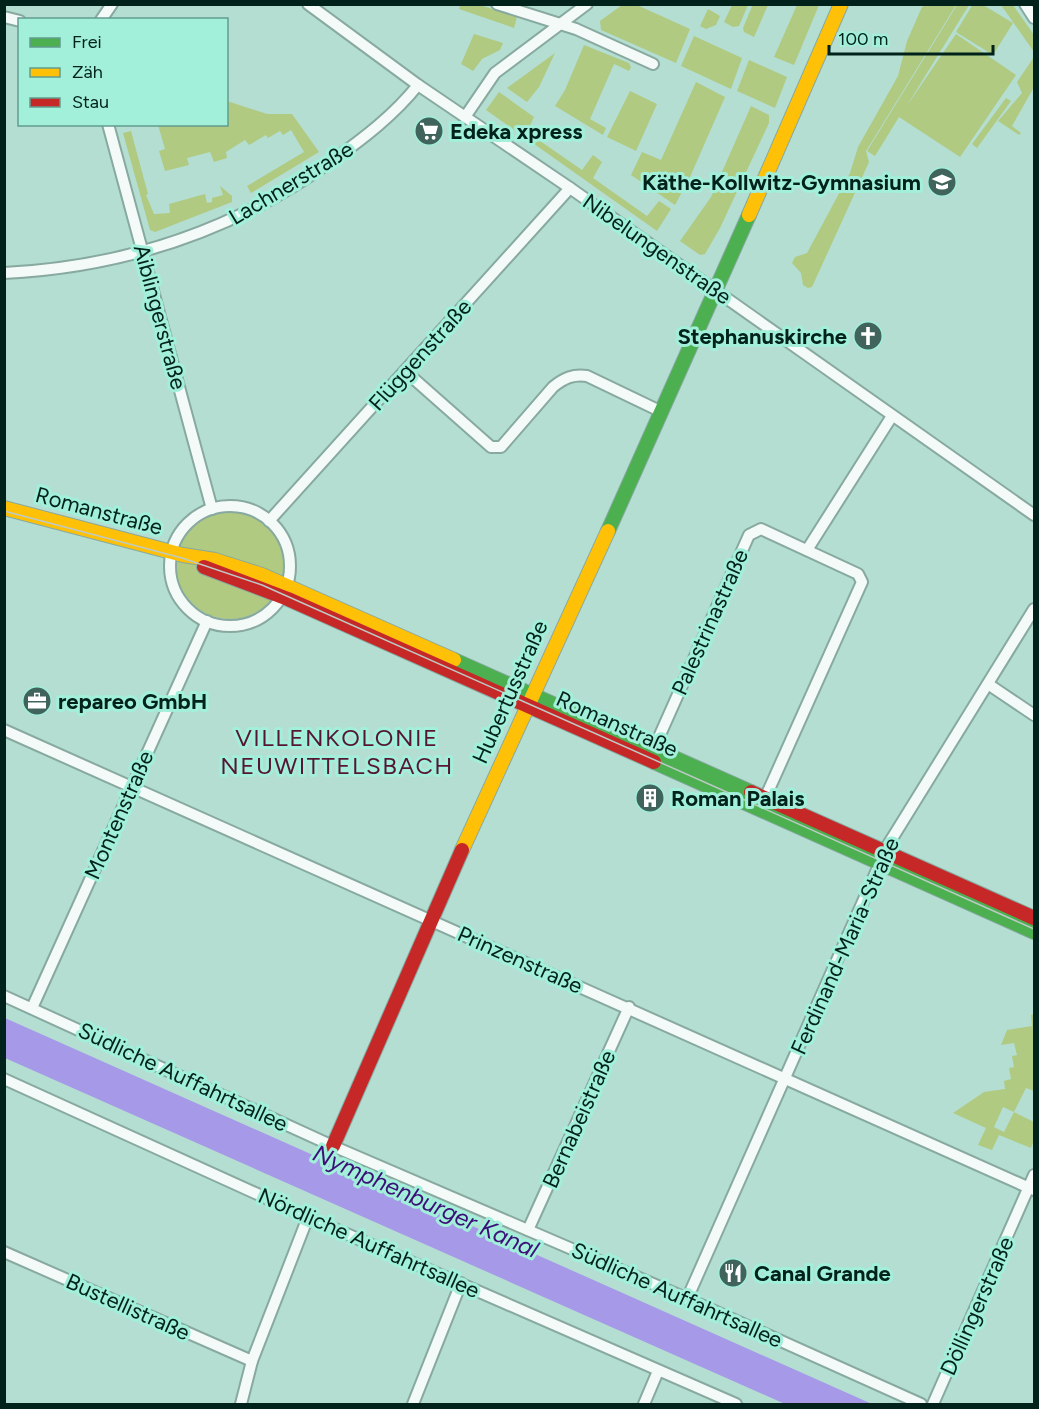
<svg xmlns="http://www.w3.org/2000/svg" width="1039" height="1409" viewBox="0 0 1039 1409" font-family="Figtree,sans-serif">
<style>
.green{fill:#b0ca82;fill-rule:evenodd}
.water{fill:#a69ae8}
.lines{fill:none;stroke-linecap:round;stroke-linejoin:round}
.street-casing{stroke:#87a9a0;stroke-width:14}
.fast-casing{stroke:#87a9a0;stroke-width:16}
.slow-casing{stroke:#87a9a0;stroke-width:16}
.jam-casing{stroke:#87a9a0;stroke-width:16}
.street{stroke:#f4faf8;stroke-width:10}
.fast{stroke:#4caf50;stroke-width:14}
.slow{stroke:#ffc107;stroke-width:14}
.jam{stroke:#c62828;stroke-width:14}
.tram{stroke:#bdcac6;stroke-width:1.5}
.labels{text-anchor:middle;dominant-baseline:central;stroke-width:6;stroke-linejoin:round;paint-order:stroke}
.poi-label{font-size:22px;font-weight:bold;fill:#01221b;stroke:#a2efda;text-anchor:start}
.street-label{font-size:22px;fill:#01221b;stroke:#a2efda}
.neighbourhood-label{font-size:24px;letter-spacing:1.5px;fill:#561534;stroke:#a2efda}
.water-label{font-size:24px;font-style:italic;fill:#3d1078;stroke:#a2efda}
</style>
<rect width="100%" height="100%" fill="#b4ded2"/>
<g class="green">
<path d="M753,4L768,5L754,37L744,32L743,28Z"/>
<path d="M928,4L956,5L866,151L869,162L812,287L808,288L803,285L801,273L792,263L795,257L807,253L850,173L858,147L898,76L907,41L922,7Z"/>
<path d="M973,4L983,5L1013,23L993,55L956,32Z"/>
<path d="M460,5H480L517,17L514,28L459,9Z"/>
<path d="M622,5H637L690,29L676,63L601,30L600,21Z"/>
<path d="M732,5H748L739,26L733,27L724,22Z"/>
<path d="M797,5H819L794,65L774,57Z"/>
<path d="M957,5H969L906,107L956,34L1016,75L960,157L899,117L875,156L867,151Z"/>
<path d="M1001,5H1013L1034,35V52Z"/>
<path d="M708,9L720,16L716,25L706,29L700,26Z"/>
<path d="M474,34L503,43L500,50L482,59L473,71L461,64Z"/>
<path d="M694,36L742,58L731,89L681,66Z"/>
<path d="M584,45L629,63L631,67L629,71L614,64L590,119L606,128L603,135L555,106L565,90Z"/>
<path d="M555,53L539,87L527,102L507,88Z"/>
<path d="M1034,57V87L1012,126L1021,133L1019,135L998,121L1022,93L1017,82Z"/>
<path d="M749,60L787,77L775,108L737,91Z"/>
<path d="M696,82L725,97L690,177L675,205L631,175L642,152L661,160Z"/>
<path d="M630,91L657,104L636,151L607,137Z"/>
<path d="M499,92L534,117L527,132L582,170L593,155L602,162L593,178L647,216L659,201L671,209L657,231L486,110Z"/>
<path d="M1006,98L1011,101L977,148L972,144Z"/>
<path d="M227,101L267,114H292L319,152L251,193L247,186L304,152L291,130L283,135L280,131L268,138L266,135L249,145L245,140L226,152L227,158L214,162L210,152L187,158L189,165L165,171L159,151L165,149L158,125L226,124Z"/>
<path d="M751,106L769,115V123L720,228L705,254L700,255L680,241L711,197Z"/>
<path d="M131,131L148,194L146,195L154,214L170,213L169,204L205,194L207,203L212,202V198L223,195L220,186L232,196V202L155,232L150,230L123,133Z"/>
<circle cx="230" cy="565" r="54"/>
<path d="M1034,1014V1091L1026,1088L1014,1112L1034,1122V1140L1031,1148L999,1135L992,1150L978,1145L986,1128L953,1113L984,1092L1005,1089L1004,1081L1011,1079L1009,1068L1014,1067L1012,1056L1017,1055L1014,1043L1001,1045L1007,1030L1032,1026L1031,1015ZM1003,1107L1014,1112L1004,1132L994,1127Z"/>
</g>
<path class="water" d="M5,1018L872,1404H785L5,1058Z"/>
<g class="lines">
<g class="street-casing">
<g id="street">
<path d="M308,4L418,85L570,188L1034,515"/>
<path d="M497,4L576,29L653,64"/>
<path d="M1025,4L1034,18"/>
<path d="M4,17L20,21"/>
<path d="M101,20L112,4"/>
<path d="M465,117L495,73L587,4"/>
<path d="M108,124L212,509"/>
<path d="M4,273C126,267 234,231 333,160C364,138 394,115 418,85"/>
<path d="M405,371L491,447H501L553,387C564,378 573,374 587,376L662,412"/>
<circle cx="230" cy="566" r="60"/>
<path d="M269,521L570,188"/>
<path d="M807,550L892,416"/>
<path d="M988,684L1034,715"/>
<path d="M4,730L1034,1190"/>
<path d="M651,755L749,535L761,529L858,574L862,582L762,805"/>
<path d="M4,996L335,1147L681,1296L921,1404"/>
<path d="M32,1008L207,621"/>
<path d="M4,1079L308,1217L736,1404"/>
<path d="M528,1230L629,1007"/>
<path d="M4,1252L252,1361"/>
<path d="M687,1299L888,845L1034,609"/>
<path d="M241,1404L252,1361L308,1217"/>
<path d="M413,1404L461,1283"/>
<path d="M644,1404L658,1371"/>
<path d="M933,1404L1034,1175"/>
</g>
</g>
<g class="fast-casing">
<g id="fast">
<path d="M608,531L749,215"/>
<path d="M454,660L751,792"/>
<path d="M654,762L1034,932"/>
</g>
</g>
<g class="slow-casing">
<g id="slow">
<path d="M749,215L841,4"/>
<path d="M4,508L183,555L215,560L262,575L454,660"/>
<path d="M462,850L608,531"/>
</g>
</g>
<g class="jam-casing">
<g id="jam">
<path d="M204,567L288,599L654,762"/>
<path d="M751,792L1034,918"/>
<path d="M333,1146L462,850"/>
</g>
</g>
<use href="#street" class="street"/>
<use href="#fast" class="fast"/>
<use href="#slow" class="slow"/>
<use href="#jam" class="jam"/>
<path class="tram" d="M4,511L182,558L262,585L1034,929"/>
</g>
<defs>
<g id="supermarket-disc" transform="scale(1.5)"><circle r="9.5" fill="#40645b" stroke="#a2efda"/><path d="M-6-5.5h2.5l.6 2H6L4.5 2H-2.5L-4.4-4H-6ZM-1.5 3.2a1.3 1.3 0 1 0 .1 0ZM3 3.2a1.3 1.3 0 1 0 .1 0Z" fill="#fff"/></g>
<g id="school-disc" transform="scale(1.5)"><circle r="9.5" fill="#40645b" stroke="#a2efda"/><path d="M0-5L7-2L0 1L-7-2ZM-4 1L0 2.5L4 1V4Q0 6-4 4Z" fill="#fff"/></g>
<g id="church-disc" transform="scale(1.5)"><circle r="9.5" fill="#40645b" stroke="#a2efda"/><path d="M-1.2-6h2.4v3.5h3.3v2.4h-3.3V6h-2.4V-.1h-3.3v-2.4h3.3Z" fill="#fff"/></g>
<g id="office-disc" transform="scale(1.5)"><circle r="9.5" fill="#40645b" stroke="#a2efda"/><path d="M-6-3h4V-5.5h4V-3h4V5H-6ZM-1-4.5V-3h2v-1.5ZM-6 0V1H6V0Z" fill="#fff"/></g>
<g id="building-disc" transform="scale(1.5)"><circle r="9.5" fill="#40645b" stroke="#a2efda"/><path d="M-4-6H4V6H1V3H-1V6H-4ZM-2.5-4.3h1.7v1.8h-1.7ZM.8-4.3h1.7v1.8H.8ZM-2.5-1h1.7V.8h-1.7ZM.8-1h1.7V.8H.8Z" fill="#fff"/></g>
<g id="restaurant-disc" transform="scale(1.5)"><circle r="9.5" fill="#40645b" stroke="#a2efda"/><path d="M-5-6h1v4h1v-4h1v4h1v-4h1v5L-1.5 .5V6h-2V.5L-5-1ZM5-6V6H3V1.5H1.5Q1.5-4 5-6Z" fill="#fff"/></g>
</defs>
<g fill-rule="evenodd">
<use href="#supermarket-disc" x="429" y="131"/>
<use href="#school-disc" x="942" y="182"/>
<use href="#church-disc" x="868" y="336"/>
<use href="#office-disc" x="37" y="701"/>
<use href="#building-disc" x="650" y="798"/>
<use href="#restaurant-disc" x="733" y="1273"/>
</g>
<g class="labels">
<g class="poi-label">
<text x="450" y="131">Edeka xpress</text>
<text x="921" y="182" text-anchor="end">Käthe-Kollwitz-Gymnasium</text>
<text x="847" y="336" text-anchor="end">Stephanuskirche</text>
<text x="58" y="701">repareo GmbH</text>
<text x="671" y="798">Roman Palais</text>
<text x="754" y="1273">Canal Grande</text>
</g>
<g class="street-label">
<text transform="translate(291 183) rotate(-31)">Lachnerstraße</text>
<text transform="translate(657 249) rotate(35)">Nibelungenstraße</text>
<text transform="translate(160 317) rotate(75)">Aiblingerstraße</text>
<text transform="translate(420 355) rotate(-48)">Flüggenstraße</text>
<text transform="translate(99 511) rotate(15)">Romanstraße</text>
<text transform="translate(710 622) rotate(-66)">Palestrinastraße</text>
<text transform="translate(510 692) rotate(-66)">Hubertusstraße</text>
<text transform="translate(617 724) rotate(24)">Romanstraße</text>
<text transform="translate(119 815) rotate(-66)">Montenstraße</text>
<text transform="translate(845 946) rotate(-66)">Ferdinand-Maria-Straße</text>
<text transform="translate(520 960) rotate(24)">Prinzenstraße</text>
<text transform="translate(183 1077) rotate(25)">Südliche Auffahrtsallee</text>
<text transform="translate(579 1119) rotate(-66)">Bernabeistraße</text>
<text transform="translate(369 1243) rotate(24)">Nördliche Auffahrtsallee</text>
<text transform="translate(677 1295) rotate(24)">Südliche Auffahrtsallee</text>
<text transform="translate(977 1306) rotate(-66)">Döllingerstraße</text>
<text transform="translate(128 1307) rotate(24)">Bustellistraße</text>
</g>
<g class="neighbourhood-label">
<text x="337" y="737">VILLENKOLONIE<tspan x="337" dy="28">NEUWITTELSBACH</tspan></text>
</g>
<g class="water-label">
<text transform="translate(426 1201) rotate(24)">Nymphenburger Kanal</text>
</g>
</g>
<rect width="1039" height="1409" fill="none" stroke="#01221b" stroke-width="12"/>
<rect x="18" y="18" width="210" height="108" fill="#a2efda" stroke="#629d8e" stroke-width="1.5"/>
<rect x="30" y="38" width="30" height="9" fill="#4caf50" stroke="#629d8e" stroke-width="1.5"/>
<text x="72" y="48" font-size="18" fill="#01221b">Frei</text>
<rect x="30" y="68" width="30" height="9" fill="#ffc107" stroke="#629d8e" stroke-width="1.5"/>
<text x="72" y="78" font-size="18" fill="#01221b">Zäh</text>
<rect x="30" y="98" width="30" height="9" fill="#c62828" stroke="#629d8e" stroke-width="1.5"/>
<text x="72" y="108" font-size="18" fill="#01221b">Stau</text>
<path d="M829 45v9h164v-9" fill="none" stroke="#01221b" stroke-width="3"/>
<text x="838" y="45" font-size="18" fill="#01221b" stroke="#a2efda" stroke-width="4.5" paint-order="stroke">100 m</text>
</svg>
